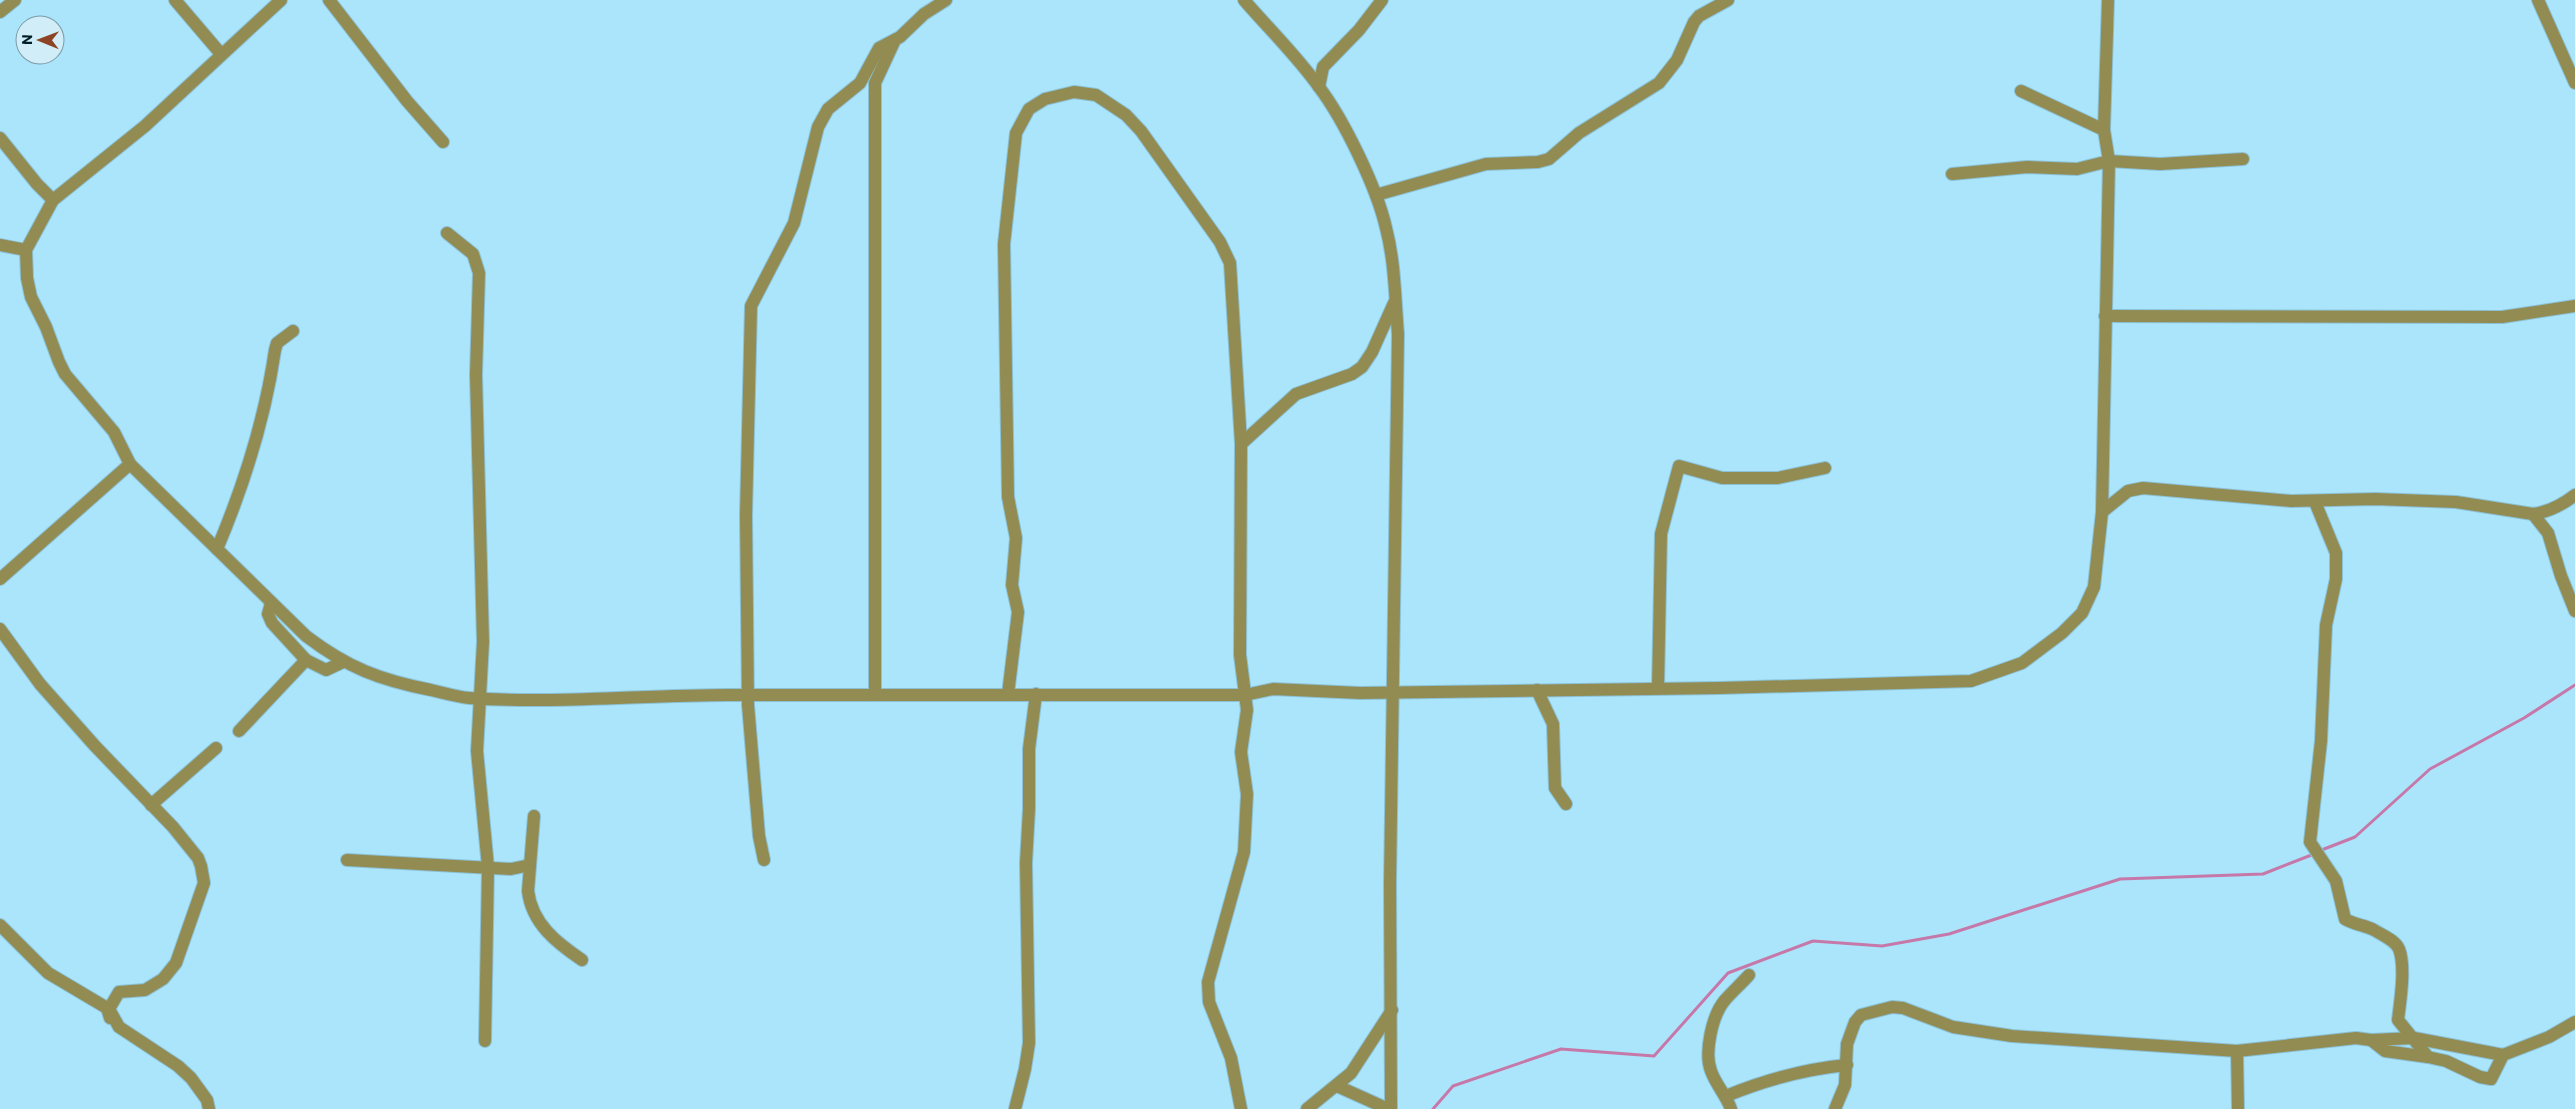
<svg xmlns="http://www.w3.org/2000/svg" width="2575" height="1109" viewBox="0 0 2575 1109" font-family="Commissioner,sans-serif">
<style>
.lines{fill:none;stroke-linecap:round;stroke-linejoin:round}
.stream{stroke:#c678a8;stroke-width:3}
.minor-casing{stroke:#8cc1d5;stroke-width:14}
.minor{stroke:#928c53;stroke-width:12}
</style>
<rect width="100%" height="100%" fill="#abe5fb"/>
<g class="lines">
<g class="stream">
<path d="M2319,851L2355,837L2430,769L2524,718L2575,685"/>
<path d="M1433,1109L1453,1086L1561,1049L1654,1056L1728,973L1813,941L1882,946L1949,934L2120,879L2263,874L2314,854"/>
</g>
<g class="minor-casing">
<g id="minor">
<path d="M175,0L221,54"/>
<path d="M329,0L407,101L443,142"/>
<path d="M1244,0C1269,29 1297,56 1319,87C1344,120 1377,188 1386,228C1395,262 1395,299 1398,334L1390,883L1391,1109"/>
<path d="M2538,0L2575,83"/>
<path d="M0,12L15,0"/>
<path d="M1319,87L1323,67L1359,30L1382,0"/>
<path d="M2021,91L2104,130"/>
<path d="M0,138L37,184L53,200"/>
<path d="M1952,174L2027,167L2077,169L2109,161L2160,164L2243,159"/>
<path d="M1376,195L1486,164L1538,162L1549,159L1579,133L1659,83L1677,60L1694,22L1699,16L1728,0"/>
<path d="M447,233L473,254L479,273L476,375L483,642L477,751L488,867L485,1041"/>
<path d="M0,245L26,250"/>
<path d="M2105,316L2502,317L2575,306"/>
<path d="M1241,444L1296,394L1352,374L1362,367L1372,352L1394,303"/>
<path d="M130,464L306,636C348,668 380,680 431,690C444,693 457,697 469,698C554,704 643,695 728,695C900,695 1072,694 1245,695L1273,689L1360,693L1720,688L1971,681L2022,663L2062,633L2082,613L2094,587L2102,512L2109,161L2104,130L2108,0"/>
<path d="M2315,502L2336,553V579L2326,625L2321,741L2310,842L2336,881L2345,919C2355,925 2365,925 2374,930C2382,935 2395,940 2399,949C2406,967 2400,1002 2398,1020L2428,1057L2446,1061L2480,1077L2491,1079L2503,1055L2549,1037L2575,1022"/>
<path d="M2102,512L2128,491L2143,488L2291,501L2375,499L2456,502L2533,514C2549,512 2562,505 2575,495"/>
<path d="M2533,514L2548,533L2561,576L2575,611"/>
<path d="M217,549C244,485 265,419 275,350L277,343L293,331"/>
<path d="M0,579L130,464L114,432L65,374L59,362L46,327L31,297L27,278L26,250L53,200L145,126L281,0"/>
<path d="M0,629L40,684L95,746L173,827L198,858L201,866L204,883L176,963L163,979L145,990L119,992L109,1009L119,1027L178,1066L191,1078L207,1100L209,1109"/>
<path d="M306,660L326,670L343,662"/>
<path d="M1658,688L1661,534L1679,466L1722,478H1778L1825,468"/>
<path d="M1537,690L1553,724L1555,788L1566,804"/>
<path d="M1008,694L1018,612L1012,585L1016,538L1008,497L1004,244L1016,133L1029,109L1045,99L1074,92L1096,95L1126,115L1141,131L1220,242L1230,263L1241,444L1240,655L1247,710L1241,752L1247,794L1244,852L1208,982L1209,1002L1231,1058L1241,1109"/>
<path d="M875,695V83L895,40"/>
<path d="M239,731L306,660L272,623L268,614L271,603"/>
<path d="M151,805L216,748"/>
<path d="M534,816L528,891C532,924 557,943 582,960"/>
<path d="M347,860L511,869L530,865"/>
<path d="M764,860L759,836L748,705L746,515L751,306L794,223L818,127L828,109L860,83L879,48L900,37L924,14L946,0"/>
<path d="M0,925L48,973L107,1008L110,1018"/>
<path d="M2371,1040L2414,1038L2503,1055"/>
<path d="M2237,1051L2238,1109"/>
<path d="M1337,1086L1388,1109"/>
<path d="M1726,1096C1765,1080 1805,1069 1847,1065"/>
<path d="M1015,1109L1025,1069L1029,1043L1026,863L1029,809V749L1036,694"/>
<path d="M1307,1109L1351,1073L1392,1010"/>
<path d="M1731,1109C1726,1095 1716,1085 1711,1071C1704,1053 1712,1015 1725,1000C1732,992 1741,984 1749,975"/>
<path d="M1835,1109L1845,1085L1847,1044L1855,1022L1861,1015L1892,1007L1903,1008L1953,1027L2012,1036L2237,1051L2356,1038L2371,1040L2385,1051L2428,1057"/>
</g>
</g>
<use href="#minor" class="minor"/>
</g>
<g transform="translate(40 40) rotate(271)"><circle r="24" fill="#d1edf8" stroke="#7d9aa5"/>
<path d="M0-4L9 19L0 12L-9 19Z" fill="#8c4424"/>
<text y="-8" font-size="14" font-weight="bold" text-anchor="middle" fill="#001e28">N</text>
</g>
</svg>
